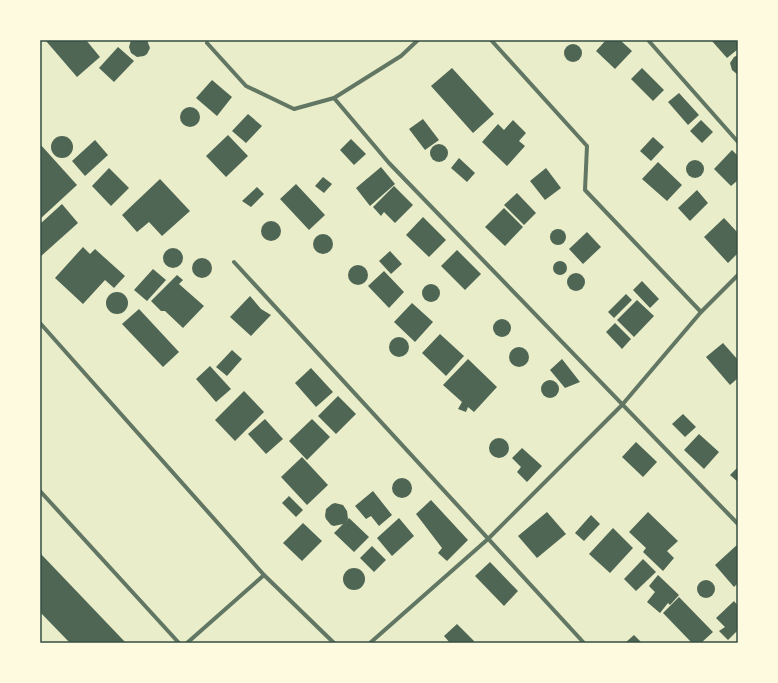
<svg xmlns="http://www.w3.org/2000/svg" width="778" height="683" viewBox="0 0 778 683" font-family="Rubik,sans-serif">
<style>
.building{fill:#4f6655}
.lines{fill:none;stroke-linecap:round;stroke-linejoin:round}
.minor{stroke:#617663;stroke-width:4}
.neatline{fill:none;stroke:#344e41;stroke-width:1.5}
</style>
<rect width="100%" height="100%" fill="#e9edc9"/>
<g class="building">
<path d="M48,40H86L100,57L77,77L46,41Z"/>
<path d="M131,40H147L150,48L147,54L144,56L137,57L131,53L129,47Z"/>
<path d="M606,40H620L632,51L615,69L596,51Z"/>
<path d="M711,40H738V49L727,58Z"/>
<circle cx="573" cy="53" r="9"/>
<path d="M118,47L134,61L114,82L99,68Z"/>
<path d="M738,55V75L732,70L730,63L734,57Z"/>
<path d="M452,68L494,114L473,133L431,86Z"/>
<path d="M642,68L664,90L653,101L631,79Z"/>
<path d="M212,80L232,97L217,116L196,98Z"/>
<path d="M679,93L699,115L688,125L668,102Z"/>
<circle cx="190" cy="117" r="10"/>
<path d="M248,114L262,126L246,143L232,131Z"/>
<path d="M423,119L439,140L425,150L409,129Z"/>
<path d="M513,120L526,133L519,141L525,146L507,166L482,142L498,124L504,130Z"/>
<path d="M701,120L713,132L702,143L690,131Z"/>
<path d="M228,135L248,156L226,177L206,156Z"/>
<circle cx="62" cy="147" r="11"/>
<path d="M653,137L664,147L651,161L640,151Z"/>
<path d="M351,139L366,154L354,165L340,150Z"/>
<path d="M95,140L108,155L85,176L72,161Z"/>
<circle cx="439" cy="153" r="9"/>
<path d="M40,144L77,185L40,219Z"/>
<path d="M732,150L738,156V180L731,186L714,169Z"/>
<path d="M459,158L475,173L467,182L451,168Z"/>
<circle cx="695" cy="169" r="9"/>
<path d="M658,162L682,185L667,201L642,179Z"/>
<path d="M381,167L395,184L370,206L356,188Z"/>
<path d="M109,168L129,188L111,206L92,186Z"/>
<path d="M546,168L561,188L545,200L530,181Z"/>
<path d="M323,177L332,184L324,193L315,186Z"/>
<path d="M160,179L190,211L162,236L149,222L137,232L122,215Z"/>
<path d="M296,184L325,215L309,230L280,199Z"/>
<path d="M394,186L413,205L395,223L384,212L381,216L373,207Z"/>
<path d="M257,187L264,194L251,207L242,201Z"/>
<path d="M697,190L708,203L690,221L678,208Z"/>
<path d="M517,193L536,213L524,225L504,205Z"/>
<path d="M62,204L78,223L40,257V224Z"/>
<path d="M504,208L523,227L505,246L485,227Z"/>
<path d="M423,217L446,240L429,257L406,235Z"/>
<path d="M724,218L738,233V253L728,263L704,237Z"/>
<circle cx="271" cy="231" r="10"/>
<circle cx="558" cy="237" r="8"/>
<path d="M587,232L601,247L583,264L569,249Z"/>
<circle cx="323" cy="244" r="10"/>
<path d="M83,247L90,254L95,249L125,276L114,288L105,280L83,304L55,278Z"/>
<circle cx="173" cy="258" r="10"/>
<path d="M457,250L481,274L465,290L441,266Z"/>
<path d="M390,251L402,264L391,274L379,261Z"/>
<circle cx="202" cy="268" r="10"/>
<circle cx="560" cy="268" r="7"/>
<circle cx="358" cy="275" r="10"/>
<path d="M153,269L166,280L147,301L134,290Z"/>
<path d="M384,271L404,292L389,308L368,286Z"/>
<circle cx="576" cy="282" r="9"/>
<path d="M177,275L183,280L179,284L204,306L183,328L165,311H161L151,301Z"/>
<path d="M642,281L659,299L650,308L633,290Z"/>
<circle cx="431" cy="293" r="9"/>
<circle cx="117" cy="303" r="11"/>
<path d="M626,294L632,300L614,318L608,312Z"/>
<path d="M250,296L261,309L271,315L251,336L230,317Z"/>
<path d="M637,300L654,316L634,337L617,320Z"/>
<path d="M412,303L433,322L415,342L394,322Z"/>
<path d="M139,309L179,352L163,367L122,324Z"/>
<circle cx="502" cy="328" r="9"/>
<path d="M615,323L631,339L622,349L606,332Z"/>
<path d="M440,334L464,356L446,376L422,353Z"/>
<circle cx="399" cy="347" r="10"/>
<path d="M723,343L738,360V378L730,385L706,357Z"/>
<circle cx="519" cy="357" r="10"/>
<path d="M232,350L242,359L227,376L216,367Z"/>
<path d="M468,359L497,387L474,412L468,407L466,412L458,409L462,402L443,385Z"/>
<path d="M562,359L580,382L565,388L550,370Z"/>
<path d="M210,366L231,389L216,402L196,379Z"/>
<path d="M311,368L333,392L316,407L295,383Z"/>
<circle cx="550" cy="389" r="9"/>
<path d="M244,391L264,412L235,441L215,420Z"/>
<path d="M338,396L356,414L336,434L318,416Z"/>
<path d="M683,414L696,427L685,437L672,424Z"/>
<path d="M265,419L283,439L266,454L248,434Z"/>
<path d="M312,419L330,437L307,460L289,441Z"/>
<path d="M699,434L719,452L704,469L684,450Z"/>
<circle cx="499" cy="448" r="10"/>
<path d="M636,442L657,462L643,477L622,457Z"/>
<path d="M522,448L542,466L527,482L517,472L521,467L512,458Z"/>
<path d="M302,457L328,485L307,505L281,477Z"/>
<path d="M738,467V482L730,475Z"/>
<circle cx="402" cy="488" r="10"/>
<path d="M373,491L392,515L379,526L371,516L366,519L355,506Z"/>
<path d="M289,496L303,510L296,517L282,503Z"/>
<path d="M431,500L468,540L447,561L438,553L442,548L416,514Z"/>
<path d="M335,503L343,505L347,511L348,519L345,523L349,518L369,537L354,552L334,533L343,524L334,526L331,525L326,519L325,516L326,509L332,504Z"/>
<path d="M547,512L566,534L537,558L518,536Z"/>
<path d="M648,512L678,541L667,551L674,558L663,571L643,552L646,548L629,532Z"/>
<path d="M591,515L600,524L584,541L575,533Z"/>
<path d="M399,518L414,536L392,556L377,538Z"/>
<path d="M303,523L322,541L302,561L283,543Z"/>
<path d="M613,528L633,548L610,573L589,554Z"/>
<path d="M738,544V583L734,587L715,565Z"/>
<path d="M372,546L386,560L374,572L360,558Z"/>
<path d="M40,553L126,643H70L40,612Z"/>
<path d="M643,559L656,572L636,591L624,579Z"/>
<path d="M490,562L518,591L504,606L475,576Z"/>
<circle cx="354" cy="579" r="11"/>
<path d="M658,575L679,595L670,605L668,603L660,613L647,602L655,592L649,586Z"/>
<circle cx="706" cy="589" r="9"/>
<path d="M679,597L713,632L701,643H692L663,613Z"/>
<path d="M734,601L738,606V630L728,640L719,631L725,627L716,618Z"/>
<path d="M457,624L474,641L472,643H450L444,636Z"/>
<path d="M634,635L642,643H625Z"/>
</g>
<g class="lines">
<g class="minor">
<path d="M491,40L587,146L585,190L701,312"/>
<path d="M648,40L738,142"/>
<path d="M207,43L246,86L294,109L334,98L401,56L418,40"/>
<path d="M334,98L389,163L738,524"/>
<path d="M234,262L584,643"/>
<path d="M40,323L264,575L334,643"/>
<path d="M40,491L179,643"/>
<path d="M187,643L264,575"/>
<path d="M370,643L488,539L622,405L701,312L738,275"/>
</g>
</g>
<rect width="778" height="683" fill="none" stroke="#fefae0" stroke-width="82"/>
<rect x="41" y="41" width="696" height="601" class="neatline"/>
</svg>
